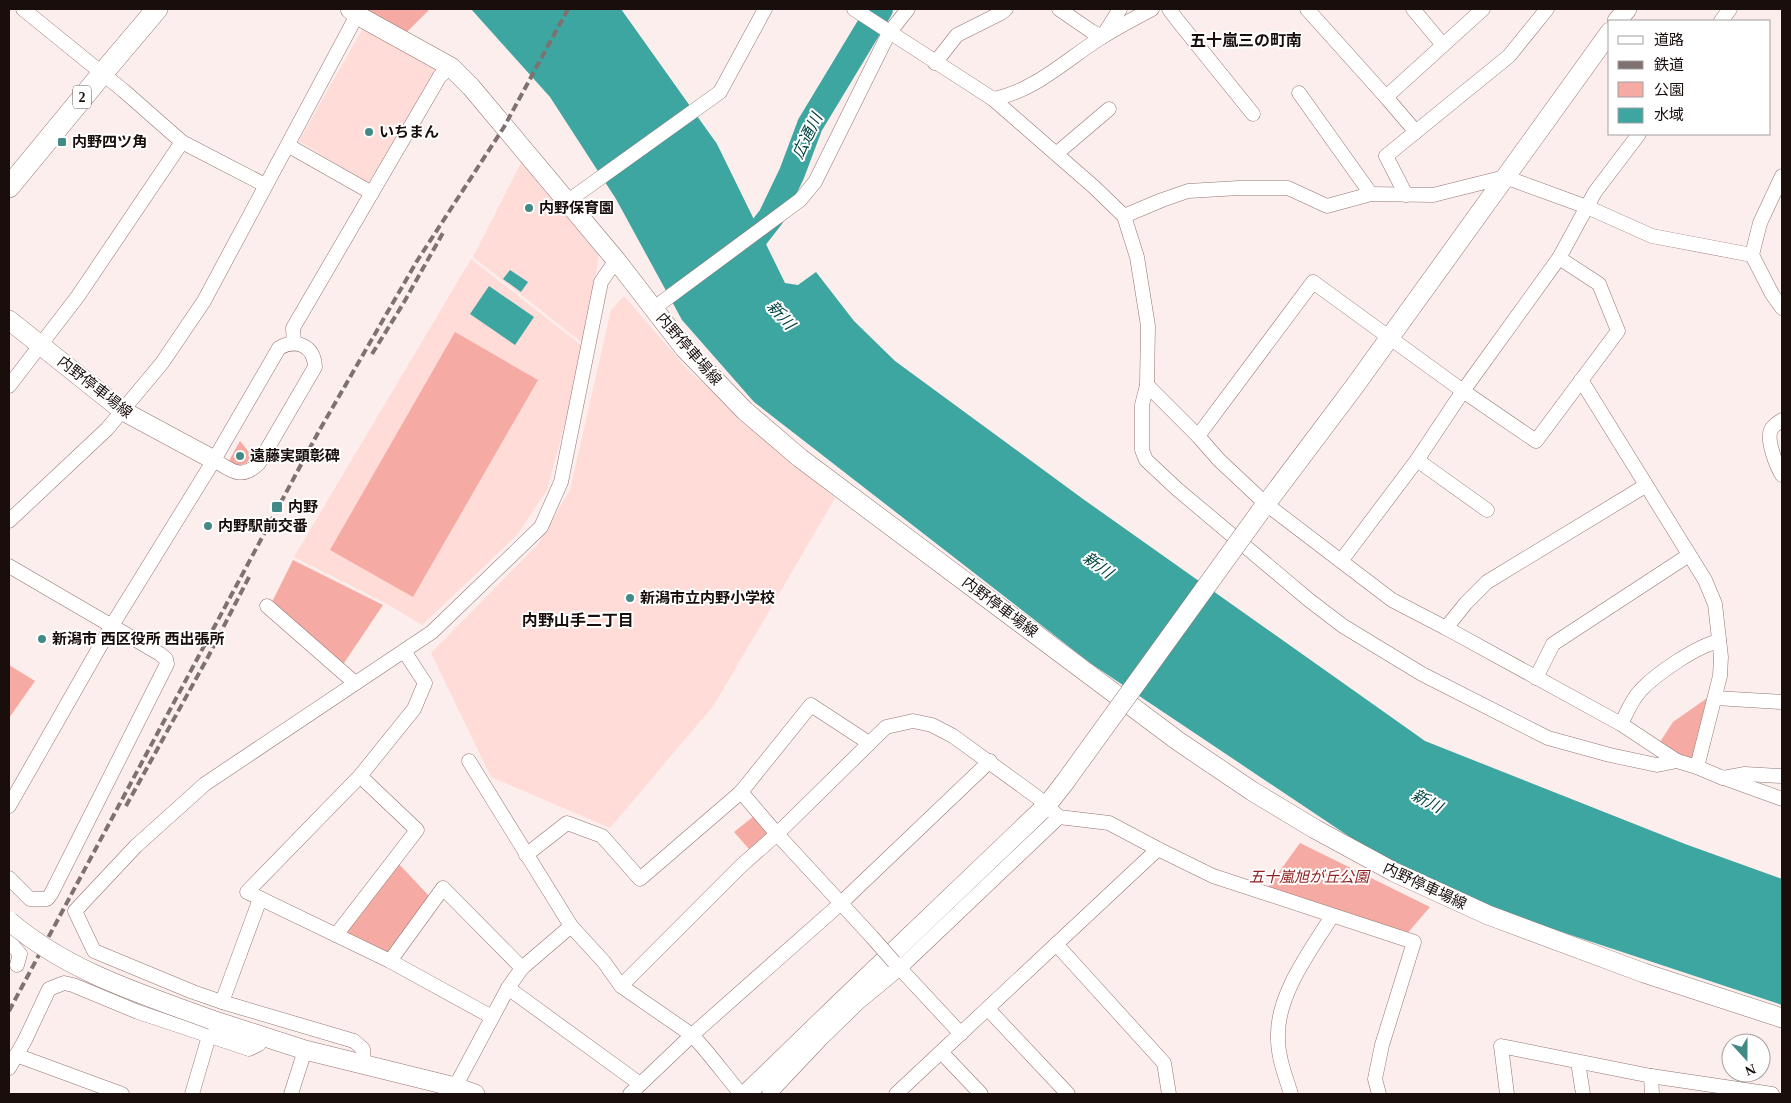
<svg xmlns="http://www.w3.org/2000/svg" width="1791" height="1103" viewBox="0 0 1791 1103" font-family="'Times New Roman','Noto Sans JP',serif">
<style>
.built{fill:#ffdcd8}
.green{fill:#f5aba3}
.water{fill:#3da6a1}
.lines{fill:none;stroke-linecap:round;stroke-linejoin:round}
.river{stroke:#3da6a1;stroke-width:26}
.street-casing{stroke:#947672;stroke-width:15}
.secondary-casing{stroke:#947672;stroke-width:20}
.primary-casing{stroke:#947672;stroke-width:22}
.street{stroke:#fff;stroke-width:14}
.secondary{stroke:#fff;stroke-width:19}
.primary{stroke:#fff;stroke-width:21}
.rail{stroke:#7e716f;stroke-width:4;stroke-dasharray:8 4;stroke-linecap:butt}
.street-bridge-casing{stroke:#947672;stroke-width:15;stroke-linecap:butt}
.secondary-bridge-casing{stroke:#947672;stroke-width:20;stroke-linecap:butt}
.street-bridge{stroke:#fff;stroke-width:14}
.secondary-bridge{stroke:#fff;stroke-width:19}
.poi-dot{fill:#428a86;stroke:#fff;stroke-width:2}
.labels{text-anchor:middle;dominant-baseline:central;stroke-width:4;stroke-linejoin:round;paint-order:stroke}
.shield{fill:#fff;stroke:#5e5655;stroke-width:1}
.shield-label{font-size:14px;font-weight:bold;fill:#190e0c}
.poi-label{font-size:15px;font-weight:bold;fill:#190e0c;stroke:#fff;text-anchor:start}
.street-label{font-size:15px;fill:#190e0c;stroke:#fff}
.park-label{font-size:15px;font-style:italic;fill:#912121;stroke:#fff}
.neighbourhood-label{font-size:16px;font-weight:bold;fill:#190e0c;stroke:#fff}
.water-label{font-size:16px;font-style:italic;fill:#014341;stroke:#fff}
</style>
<rect width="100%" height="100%" fill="#fceeec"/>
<g class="built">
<path d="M363,28L440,65L368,184L299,141Z"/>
<path d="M522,161L599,254L585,345L473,257Z"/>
<path d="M471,259L585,348L547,490L517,535L422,625L389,605L294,557Z"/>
<path d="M624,296L688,370L835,498L714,705L610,828L491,777L431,653L538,544L570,490L611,310Z"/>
</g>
<g class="green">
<path d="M359,9H430L401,38Z"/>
<path d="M455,332L538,380L413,597L330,550Z"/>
<path d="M240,441L253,457C245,466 237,467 226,466Z"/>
<path d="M293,560L383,605L342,666L271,604Z"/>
<path d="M9,665L35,681L9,718Z"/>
<path d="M1710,696L1692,762L1660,742L1673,722Z"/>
<path d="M754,816L768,832L749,849L734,832Z"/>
<path d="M1300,843L1430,907L1405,936L1266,890Z"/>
<path d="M397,862L429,896L387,954L344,933Z"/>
</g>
<g class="water">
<path d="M471,9H621L717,144L785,283L798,285L816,272L854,321L895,361L1083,499L1425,741L1685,844L1782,879V1005L1423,886L1090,663L754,402L682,320L616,199L550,97Z"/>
<path d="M510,270L528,282L521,292L503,279Z"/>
<path d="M489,286L534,317L515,345L470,314Z"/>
</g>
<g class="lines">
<path class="river" d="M753,240L771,217L792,173L810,125L880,9"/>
<g class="street-casing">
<g id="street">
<path d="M23,9L124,91L182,142L265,185"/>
<path d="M854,9L993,99L1094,187L1124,216L1137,257L1148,326L1147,385L1142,405V450L1146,460L1177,489L1309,600L1343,626L1422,674L1548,738L1610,755L1657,765L1677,761"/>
<path d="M1059,9L1091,31L1102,37"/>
<path d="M1169,9L1178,21L1253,114"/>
<path d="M1307,9L1386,97L1416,132"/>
<path d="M1413,9L1443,45"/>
<path d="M1721,21L1730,9"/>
<path d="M1104,34L1120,9"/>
<path d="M935,63L957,35L1001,13L1006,9"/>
<path d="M1299,93L1371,194"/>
<path d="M1386,97L1483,9"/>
<path d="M993,99C1035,91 1067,59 1102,37C1118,27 1135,18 1152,9"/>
<path d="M289,146L372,193"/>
<path d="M1056,154L1109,109"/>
<path d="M1406,195L1386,156L1509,56L1547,9"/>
<path d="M568,201L720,92L765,9"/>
<path d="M1124,216L1162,200L1188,191L1239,188H1288L1327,206L1371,194L1433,195L1505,177L1587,207L1652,236L1752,255L1772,294L1782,308"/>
<path d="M1752,255L1760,223L1782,176"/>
<path d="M654,308L800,200L815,182L889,33L908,9"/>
<path d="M294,343L293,328L440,76L451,67"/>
<path d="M1581,380L1705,580L1715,604L1721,657L1720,676L1697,767"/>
<path d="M1147,385L1198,436L1219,460L1266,504L1392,600L1446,628L1621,724L1677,761L1697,767L1723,778L1745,774L1782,776"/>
<path d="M9,386L78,296L182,142"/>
<path d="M1782,420C1778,423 1773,425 1771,430C1766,440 1777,467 1782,475"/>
<path d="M1198,436L1313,282L1463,391L1536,441L1618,331L1599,284L1559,258"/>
<path d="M1417,460L1487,510"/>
<path d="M9,521L107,429L162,363L204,301L357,15"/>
<path d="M1341,561L1417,460L1463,391L1559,258L1595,192L1639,134"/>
<path d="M9,566L160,654L166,659L167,664L51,894L47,899H30L9,878"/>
<path d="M267,606L355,683"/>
<path d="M1446,628L1466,603L1487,582L1645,486"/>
<path d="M404,651L425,683L414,709L360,776L247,892L390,961L492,1017"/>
<path d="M1536,678L1553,644L1689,555"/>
<path d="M1715,698L1782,702"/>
<path d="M1621,724C1627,712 1632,699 1641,690C1657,673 1697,646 1719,641"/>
<path d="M869,743L811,705L741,792L777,834L872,937"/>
<path d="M469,761L571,926L604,962L621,986L692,1035C710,1054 724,1074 741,1094"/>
<path d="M1724,778L1782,799"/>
<path d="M9,806L111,627L214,460L279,348C297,338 314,346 315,367L259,463C241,481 231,470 214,460"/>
<path d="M526,855L567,823L602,836L640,879L741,792"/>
<path d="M336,935L417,830L360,776"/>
<path d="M9,941L20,954L17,965"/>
<path d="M1056,944L1164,1063L1169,1094"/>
<path d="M390,961L443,888L522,968"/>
<path d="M894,962L961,1034"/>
<path d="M621,986L742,865L777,834L886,727L913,721L932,725L953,736L1037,797L1059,817L1109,823L1158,849L1213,876L1414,942L1382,1045L1375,1079L1379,1094"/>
<path d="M508,988L640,1084"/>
<path d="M222,1002L260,899"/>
<path d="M988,1009L1068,1094"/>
<path d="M942,1053L981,1094"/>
<path d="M16,1055L122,1094"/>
<path d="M1578,1062L1583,1094"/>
<path d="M364,1064L363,1049L354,1041L222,1002L193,992L94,951L75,911L136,846L205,784L432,632L541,527L561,482L601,282L616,260"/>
<path d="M9,1068L25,1040L49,989L64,983L73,985L138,1012L249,1049L259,1044L261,1037"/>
<path d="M1651,1076L1652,1094"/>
<path d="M192,1094L209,1036"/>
<path d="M291,1094L305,1050"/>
<path d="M454,1094L455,1087L508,988L522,968L571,926"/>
<path d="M630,1094L692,1035L840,904L990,761"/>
<path d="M769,1094L821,1039L859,1002L899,969L1059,817"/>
<path d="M896,1094L1158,849"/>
<path d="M1291,1094C1285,1075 1277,1055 1278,1034C1278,993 1311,950 1332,916"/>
<path d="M1507,1094L1501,1046L1651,1076L1772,1094"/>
</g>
</g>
<g class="secondary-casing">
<g id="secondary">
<path d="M350,9L357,15L451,67L471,87L616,260L684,348L745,411L800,458L1178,741L1252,791L1315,829L1394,872L1488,915L1644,973L1782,1018"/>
<path d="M1617,21L1627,9"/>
<path d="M9,320L123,411L214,460"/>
<path d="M1260,512L1354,387L1610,32"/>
<path d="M212,1020L305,1050L455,1087L475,1094"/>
<path d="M746,1094L844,999L1047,805L1065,782"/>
</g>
</g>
<g class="primary-casing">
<path id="primary" d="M9,187L102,74L157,9"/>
</g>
<use href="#street" class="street"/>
<use href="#secondary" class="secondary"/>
<use href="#primary" class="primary"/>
<g class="rail">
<path d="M372,354L403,304L444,231"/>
<path d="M126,806L208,657L249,577"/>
<path d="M9,1011L319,431L417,261L504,127L568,9"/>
</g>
<g class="street-bridge-casing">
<path id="street-bridge" d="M872,937L894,962"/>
</g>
<g class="secondary-bridge-casing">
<g id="secondary-bridge">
<path d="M1065,782L1260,512"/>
<path d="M9,921C69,972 139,993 212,1020"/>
</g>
</g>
<use href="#street-bridge" class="street-bridge"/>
<use href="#secondary-bridge" class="secondary-bridge"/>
</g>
<g class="poi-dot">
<circle cx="369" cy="132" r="5"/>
<rect x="57" y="137" width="10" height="10" rx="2.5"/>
<circle cx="529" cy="208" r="5"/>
<circle cx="240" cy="456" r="5"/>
<rect x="271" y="501" width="12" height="12" rx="2.5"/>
<circle cx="208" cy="526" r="5"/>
<circle cx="630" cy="598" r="5"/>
<circle cx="42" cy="639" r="5"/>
</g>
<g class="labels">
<rect class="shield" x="73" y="85.5" width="18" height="23" rx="4"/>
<g class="shield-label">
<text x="82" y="97">2</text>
</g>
<g class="poi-label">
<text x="379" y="132">いちまん</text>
<text x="72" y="142">内野四ツ角</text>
<text x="539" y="208">内野保育園</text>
<text x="250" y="456">遠藤実顕彰碑</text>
<text x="288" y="507">内野</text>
<text x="218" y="526">内野駅前交番</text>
<text x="640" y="598">新潟市立内野小学校</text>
<text x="52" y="639">新潟市 西区役所 西出張所</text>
</g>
<g class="street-label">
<text transform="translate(689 349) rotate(49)">内野停車場線</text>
<text transform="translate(95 387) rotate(38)">内野停車場線</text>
<text transform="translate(1000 607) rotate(37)">内野停車場線</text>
<text transform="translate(1425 886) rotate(25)">内野停車場線</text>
</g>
<g class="park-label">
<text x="1309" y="877">五十嵐旭が丘公園</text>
</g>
<g class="neighbourhood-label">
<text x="1246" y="40">五十嵐三の町南</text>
<text x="578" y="620">内野山手二丁目</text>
</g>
<g class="water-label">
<text transform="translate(807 136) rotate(-64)">広通川</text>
<text transform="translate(781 315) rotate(48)">新川</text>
<text transform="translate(1098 565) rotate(36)">新川</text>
<text transform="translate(1427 801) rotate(28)">新川</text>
</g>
</g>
<rect width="1791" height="1103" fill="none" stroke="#190e0c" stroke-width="20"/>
<rect x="1608" y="20" width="162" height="115" fill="#ffffff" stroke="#a39f9e"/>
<rect x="1618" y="36" width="25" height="8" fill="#ffffff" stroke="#a39f9e"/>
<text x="1654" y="45" font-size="15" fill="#190e0c">道路</text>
<rect x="1618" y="61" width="25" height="8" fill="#7e716f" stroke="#a39f9e"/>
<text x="1654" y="70" font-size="15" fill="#190e0c">鉄道</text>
<rect x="1618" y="82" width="25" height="15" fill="#f5aba3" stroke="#a39f9e"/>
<text x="1654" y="95" font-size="15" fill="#190e0c">公園</text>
<rect x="1618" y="108" width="25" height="15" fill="#3da6a1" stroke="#a39f9e"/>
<text x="1654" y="120" font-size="15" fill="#190e0c">水域</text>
<g transform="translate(1746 1058) rotate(159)"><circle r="24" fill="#ffffff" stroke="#a39f9e"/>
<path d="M0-4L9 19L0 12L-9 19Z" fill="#428a86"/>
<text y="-8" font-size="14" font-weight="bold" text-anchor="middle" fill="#190e0c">N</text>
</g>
</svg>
